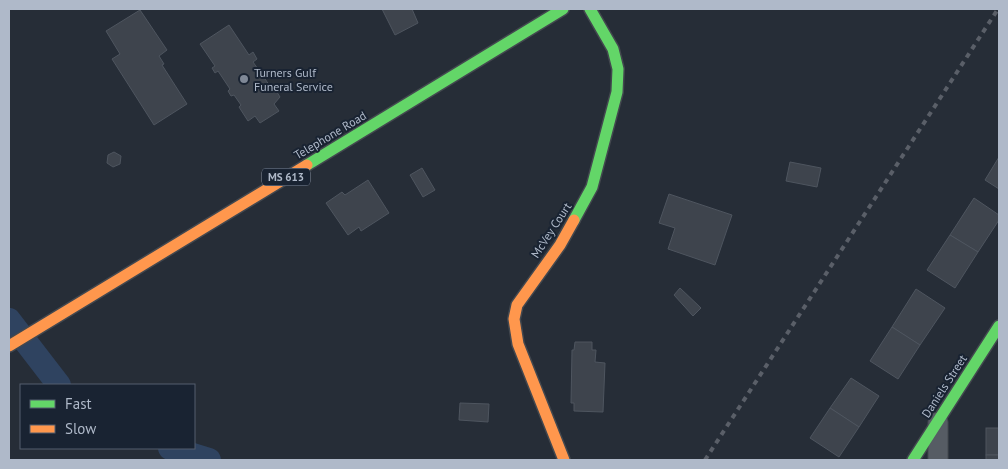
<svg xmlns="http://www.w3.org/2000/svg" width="1008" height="469" viewBox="0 0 1008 469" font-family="'PT Sans',sans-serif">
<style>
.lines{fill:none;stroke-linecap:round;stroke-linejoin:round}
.canal{stroke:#2f4360;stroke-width:24}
.building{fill:#3e444d;stroke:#4e555f}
.street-casing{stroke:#43484f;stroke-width:21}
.fast-casing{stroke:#43484f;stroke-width:14}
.slow-casing{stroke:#43484f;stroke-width:14}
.street{stroke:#565c64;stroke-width:19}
.fast{stroke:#63d668;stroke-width:11}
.slow{stroke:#ff974d;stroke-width:11}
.rail{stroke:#5a5f68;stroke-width:4;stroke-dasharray:5 5;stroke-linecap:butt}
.poi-dot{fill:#7f8896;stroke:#192332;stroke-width:2}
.labels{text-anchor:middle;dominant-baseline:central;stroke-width:4;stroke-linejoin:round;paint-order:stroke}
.shield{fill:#192332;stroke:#828c9c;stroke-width:1}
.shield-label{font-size:11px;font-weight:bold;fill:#afb9c9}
.poi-label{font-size:12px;fill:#afb9c9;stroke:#192332;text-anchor:start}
.street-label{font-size:12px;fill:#afb9c9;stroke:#192332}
</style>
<rect width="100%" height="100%" fill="#262d37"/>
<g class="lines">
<g class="canal">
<path d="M9,320L59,385"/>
<path d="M170,448L209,460"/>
</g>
</g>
<g class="building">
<path d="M382,9H412L418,23L395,35Z"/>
<path d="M140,10L167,50L159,56L164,64L162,65L187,104L154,125L112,59L120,54L106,31Z"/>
<path d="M229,25L249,55L253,52L257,59L253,62L270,86L272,84L280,97L274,104L279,111L260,123L255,116L248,121L239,107L241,105L234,95L231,96L228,91L230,89L218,71L215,73L212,68L215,66L200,44Z"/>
<path d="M114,152L121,156L120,164L113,167L107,163L108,155Z"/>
<path d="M999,157V189L985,180Z"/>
<path d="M790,162L821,168L817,187L786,181Z"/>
<path d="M422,168L435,190L423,197L410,175Z"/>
<path d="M368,180L389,213L361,231L359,227L348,235L326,203L342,192L345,195Z"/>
<path d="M669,194L732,215L715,265L668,249L675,228L659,223Z"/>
<path d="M974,198L999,215V220L978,252L950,235Z"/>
<path d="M950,235L978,252L955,288L927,270Z"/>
<path d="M680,288L701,308L693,316L674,295Z"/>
<path d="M916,289L945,308L920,345L892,327Z"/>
<path d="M892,327L920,345L898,379L870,361Z"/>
<path d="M575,342H592V350H596L595,362L605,363L603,412L574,411V403H571L572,350H574Z"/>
<path d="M851,378L879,396L859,427L830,408Z"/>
<path d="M460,403L489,404L488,422L459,420Z"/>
<path d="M830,408L859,427L839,457L810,438Z"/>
<rect x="986" y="428" width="13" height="27"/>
<rect x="986" y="455" width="13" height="5"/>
</g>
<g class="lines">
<g class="street-casing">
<path id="street" d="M938,422V460"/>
</g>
<g class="fast-casing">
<g id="fast">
<path d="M307,165L563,9"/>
<path d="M574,220L592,187L617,92L618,69L613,49L590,9"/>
<path d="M913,460L999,326"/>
</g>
</g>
<g class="slow-casing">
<g id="slow">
<path d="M9,346L307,165"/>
<path d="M564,460L518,344L514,319L517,305L560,245L574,220"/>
</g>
</g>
<use href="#street" class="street"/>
<use href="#fast" class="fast"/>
<use href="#slow" class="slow"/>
<path class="rail" d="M705,460L998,9"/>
</g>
<circle class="poi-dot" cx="244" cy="79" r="5"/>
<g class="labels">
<rect class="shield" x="262" y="168.5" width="48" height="17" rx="4"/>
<g class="shield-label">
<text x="286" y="177">MS 613</text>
</g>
<g class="poi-label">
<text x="254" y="72">Turners Gulf<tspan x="254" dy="14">Funeral Service</tspan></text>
</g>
<g class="street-label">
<text transform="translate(330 135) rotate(-31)">Telephone Road</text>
<text transform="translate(551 230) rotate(-57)">McVey Court</text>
<text transform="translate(944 386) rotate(-57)">Daniels Street</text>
</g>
</g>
<rect width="1008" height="469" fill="none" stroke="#afb9c9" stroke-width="20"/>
<rect x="20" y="384" width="175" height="65" fill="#192332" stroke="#555f6e"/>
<rect x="30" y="400" width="25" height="8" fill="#63d668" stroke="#555f6e"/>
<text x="65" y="409" font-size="15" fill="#afb9c9">Fast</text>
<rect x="30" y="425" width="25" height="8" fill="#ff974d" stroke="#555f6e"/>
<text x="65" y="434" font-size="15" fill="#afb9c9">Slow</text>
</svg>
